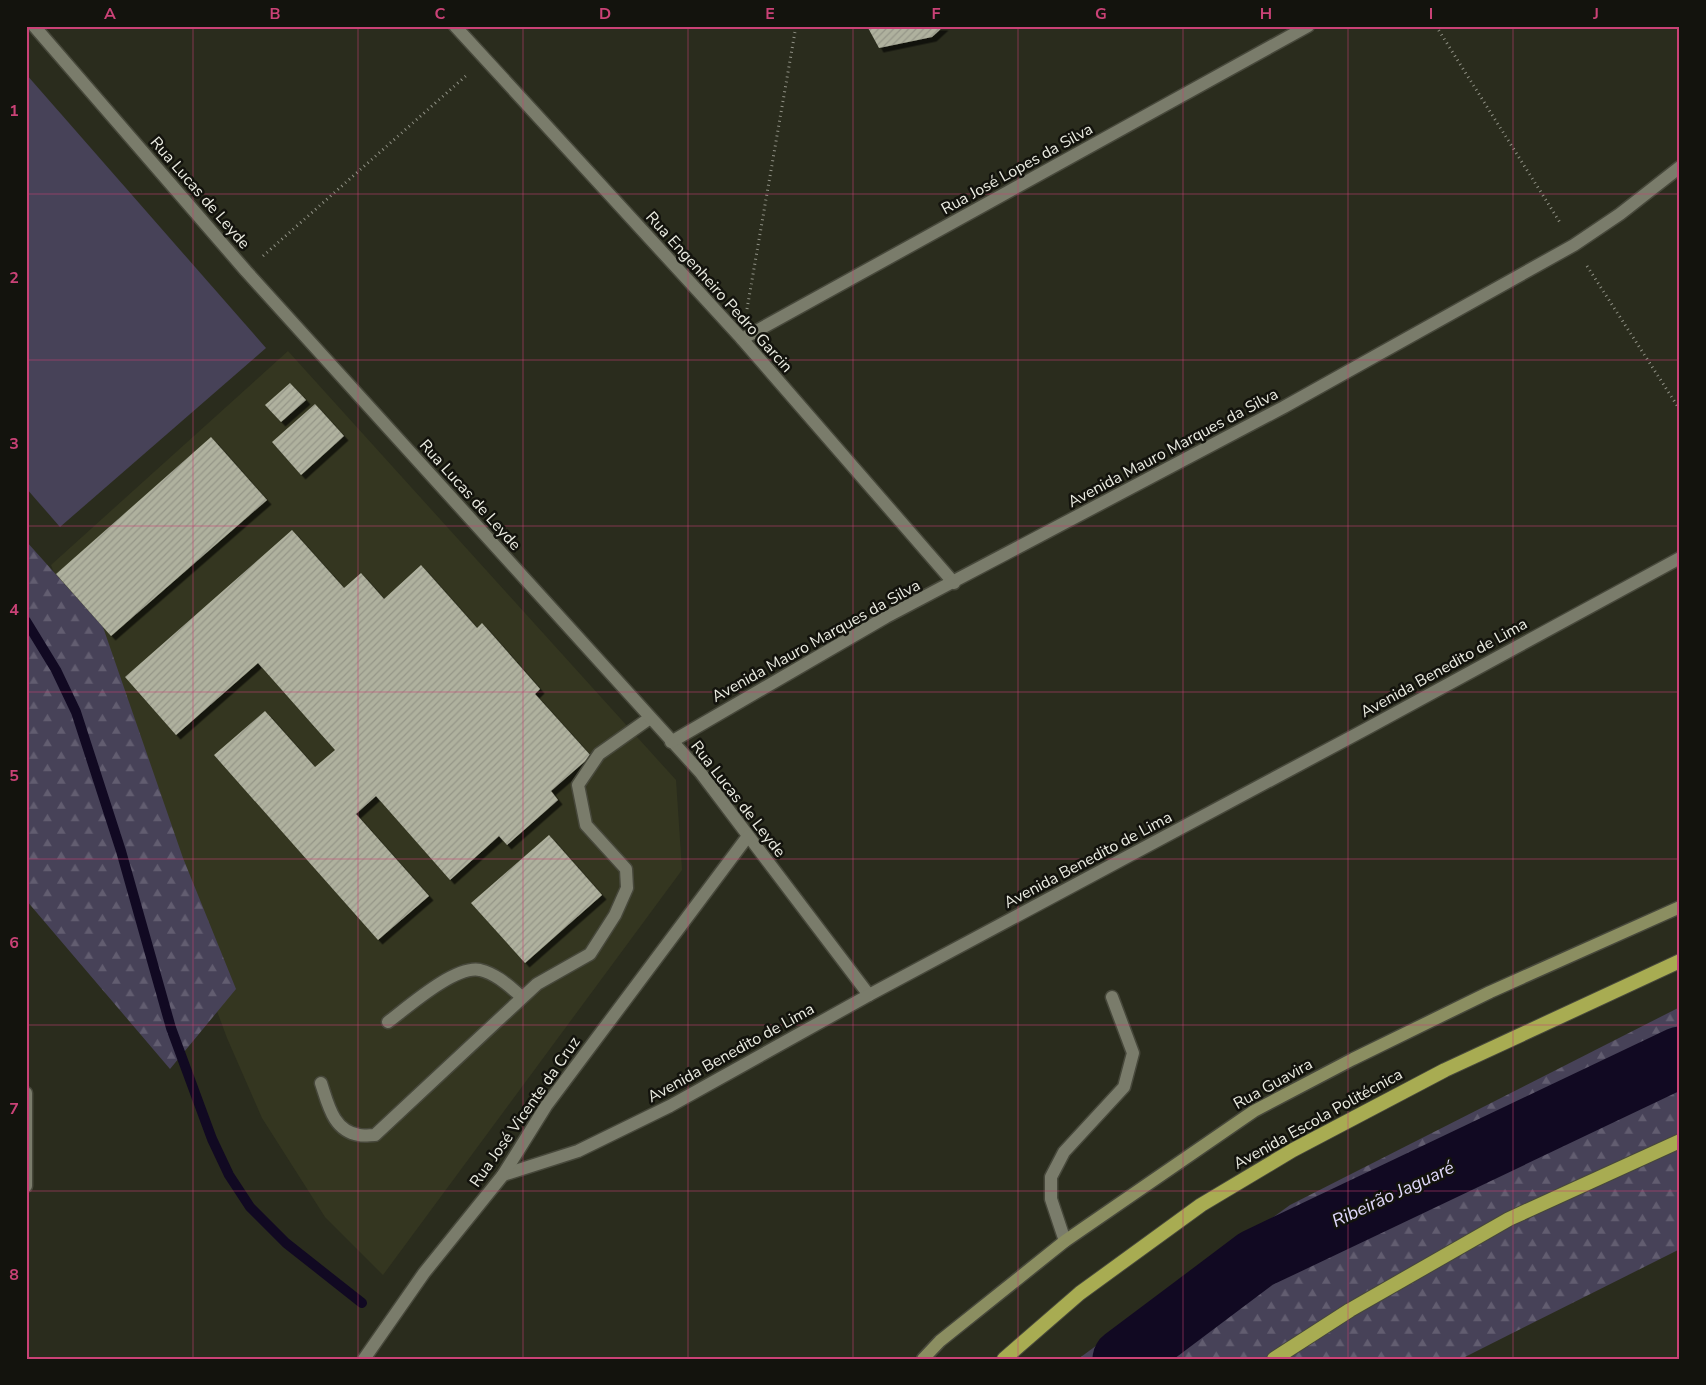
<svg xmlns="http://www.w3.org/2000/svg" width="1706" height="1385" viewBox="0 0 1706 1385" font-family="'Nunito Sans',sans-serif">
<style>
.built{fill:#343620}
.grass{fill:#474258}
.forest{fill:url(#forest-firs)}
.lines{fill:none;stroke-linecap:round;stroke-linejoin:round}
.stream{stroke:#110922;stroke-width:10}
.river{stroke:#110922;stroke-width:61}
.building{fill:url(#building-hatch);filter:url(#shadow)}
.service-casing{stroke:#47483b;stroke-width:15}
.minor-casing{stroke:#47483b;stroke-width:15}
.secondary-casing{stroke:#47483b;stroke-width:15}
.trunk-casing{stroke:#47483b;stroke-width:16}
.path{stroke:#919286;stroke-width:3;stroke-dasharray:1 4;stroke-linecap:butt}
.service{stroke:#7a7c6b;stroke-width:12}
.minor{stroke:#7a7c6b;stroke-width:12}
.secondary{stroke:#8b8e61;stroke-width:12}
.trunk{stroke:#a8ac52;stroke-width:14}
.grid{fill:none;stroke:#ca4276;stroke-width:1;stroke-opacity:0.55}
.labels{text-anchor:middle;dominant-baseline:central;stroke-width:5;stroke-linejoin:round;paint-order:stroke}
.street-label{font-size:16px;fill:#ebece2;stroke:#13130d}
.water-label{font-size:18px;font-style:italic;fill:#e1d9fc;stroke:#13130d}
.neatline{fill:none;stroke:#ca4276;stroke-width:2}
.grid-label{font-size:16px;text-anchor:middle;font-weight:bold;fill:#ca4276}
</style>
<defs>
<pattern id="forest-firs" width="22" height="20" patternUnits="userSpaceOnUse" patternTransform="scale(1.25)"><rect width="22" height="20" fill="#474258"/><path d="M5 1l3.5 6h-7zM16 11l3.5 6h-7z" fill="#625d70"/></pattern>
<pattern id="building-hatch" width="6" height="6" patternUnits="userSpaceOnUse" patternTransform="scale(1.25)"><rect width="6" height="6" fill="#afb19e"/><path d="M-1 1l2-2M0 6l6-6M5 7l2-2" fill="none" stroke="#959688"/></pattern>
<filter id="shadow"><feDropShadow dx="4.5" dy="4.5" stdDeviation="0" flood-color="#0009"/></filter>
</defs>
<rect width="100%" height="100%" fill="#2a2c1d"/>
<path class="built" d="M288,351L676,780L682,870L383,1275L325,1217L262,1118L227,1038L51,565Z"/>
<path class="grass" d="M26,74L266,348L60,527L26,488Z"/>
<g class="forest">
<path d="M26,541L103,627L183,858L236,989L170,1069L26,900Z"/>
<path d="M1680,1007V1249L1461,1359H1078L1290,1205Z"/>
</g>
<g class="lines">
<path class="stream" d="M26,621L56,670L76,712L121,851L171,1028L212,1139L229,1175L250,1207L286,1243L362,1303"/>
<path class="river" d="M1123,1359L1256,1259L1680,1057"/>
</g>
<g class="building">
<path d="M867,26H944L932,37L879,48Z"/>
<path d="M290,383L306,400L281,422L265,405Z"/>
<path d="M315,404L344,436L301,475L272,442Z"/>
<path d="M211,437L267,500L111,636L56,574Z"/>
<path d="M292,530L344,588L361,573L384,599L421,565L477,628L482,623L540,689L535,694L591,756L551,791L558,800L507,845L499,836L450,880L376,796L356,814L429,896L378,940L214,755L265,711L315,767L335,750L258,663L176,735L125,677Z"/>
<path d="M549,835L602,895L525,963L471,903Z"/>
</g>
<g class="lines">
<g class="service-casing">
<g id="service">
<path d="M388,1022C408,1007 455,965 480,970C497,974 510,987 522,997"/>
<path d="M321,1083C328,1104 333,1131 359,1135C364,1136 370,1135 375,1135L537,984L590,954L615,915L627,888L626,869L586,825L578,785L599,754L650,718"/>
<path d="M1065,1241L1051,1199V1177L1064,1152L1124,1087L1133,1053L1112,997"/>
</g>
</g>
<g class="minor-casing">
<g id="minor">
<path d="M34,26L246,271L700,772L869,995"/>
<path d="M455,26L742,339L954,583"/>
<path d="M742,339L1308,26"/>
<path d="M671,742L886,617L1284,407L1574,245L1620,214L1680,167"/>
<path d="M26,1093V1186"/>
<path d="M503,1175L578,1151L670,1106L869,995L1366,729L1680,558"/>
<path d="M364,1359L424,1273L503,1175L546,1106L748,836"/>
</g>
</g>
<g class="secondary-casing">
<path id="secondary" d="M923,1359L940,1341L1065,1241L1254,1111L1353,1059L1490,992L1680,907"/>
</g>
<g class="trunk-casing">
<g id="trunk">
<path d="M1004,1359L1080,1293L1201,1205L1293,1150L1445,1070L1680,961"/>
<path d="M1274,1359L1350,1310L1509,1219L1680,1141"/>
</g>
</g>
<g class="path">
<path d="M1436,26L1561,224"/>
<path d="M263,256L468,74"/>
<path d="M1587,266L1680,410"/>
<path d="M747,309L796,26"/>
</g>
<use href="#service" class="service"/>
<use href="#minor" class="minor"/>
<use href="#secondary" class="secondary"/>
<use href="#trunk" class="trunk"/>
</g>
<path class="grid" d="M193,26V1359M358,26V1359M523,26V1359M688,26V1359M853,26V1359M1018,26V1359M1183,26V1359M1348,26V1359M1513,26V1359M26,194H1680M26,360H1680M26,526H1680M26,692H1680M26,859H1680M26,1025H1680M26,1191H1680"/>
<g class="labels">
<g class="street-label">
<text transform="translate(1017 169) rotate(-29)">Rua José Lopes da Silva</text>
<text transform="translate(200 193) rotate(49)">Rua Lucas de Leyde</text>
<text transform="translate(719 292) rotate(48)">Rua Engenheiro Pedro Garcin</text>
<text transform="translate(1173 448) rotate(-28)">Avenida Mauro Marques da Silva</text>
<text transform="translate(470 495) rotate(48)">Rua Lucas de Leyde</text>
<text transform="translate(816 641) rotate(-29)">Avenida Mauro Marques da Silva</text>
<text transform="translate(1444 668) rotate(-29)">Avenida Benedito de Lima</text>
<text transform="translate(738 799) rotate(52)">Rua Lucas de Leyde</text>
<text transform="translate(1088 860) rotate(-28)">Avenida Benedito de Lima</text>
<text transform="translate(731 1053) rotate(-29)">Avenida Benedito de Lima</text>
<text transform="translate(1273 1084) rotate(-29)">Rua Guavira</text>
<text transform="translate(525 1112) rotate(-55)">Rua José Vicente da Cruz</text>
<text transform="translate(1318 1119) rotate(-29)">Avenida Escola Politécnica</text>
</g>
<g class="water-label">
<text transform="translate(1393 1194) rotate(-25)">Ribeirão Jaguaré</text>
</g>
</g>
<rect width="1706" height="1385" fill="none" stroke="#13130d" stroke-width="55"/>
<rect x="28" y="28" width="1650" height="1330" class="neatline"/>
<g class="grid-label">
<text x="110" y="19">A</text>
<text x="275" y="19">B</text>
<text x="440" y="19">C</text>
<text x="605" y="19">D</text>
<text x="770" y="19">E</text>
<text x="936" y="19">F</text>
<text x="1101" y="19">G</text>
<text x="1266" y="19">H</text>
<text x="1431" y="19">I</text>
<text x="1596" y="19">J</text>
<text x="14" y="116">1</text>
<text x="14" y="283">2</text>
<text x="14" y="449">3</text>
<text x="14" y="615">4</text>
<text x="14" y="781">5</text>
<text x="14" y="948">6</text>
<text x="14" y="1114">7</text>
<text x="14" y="1280">8</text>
</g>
</svg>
